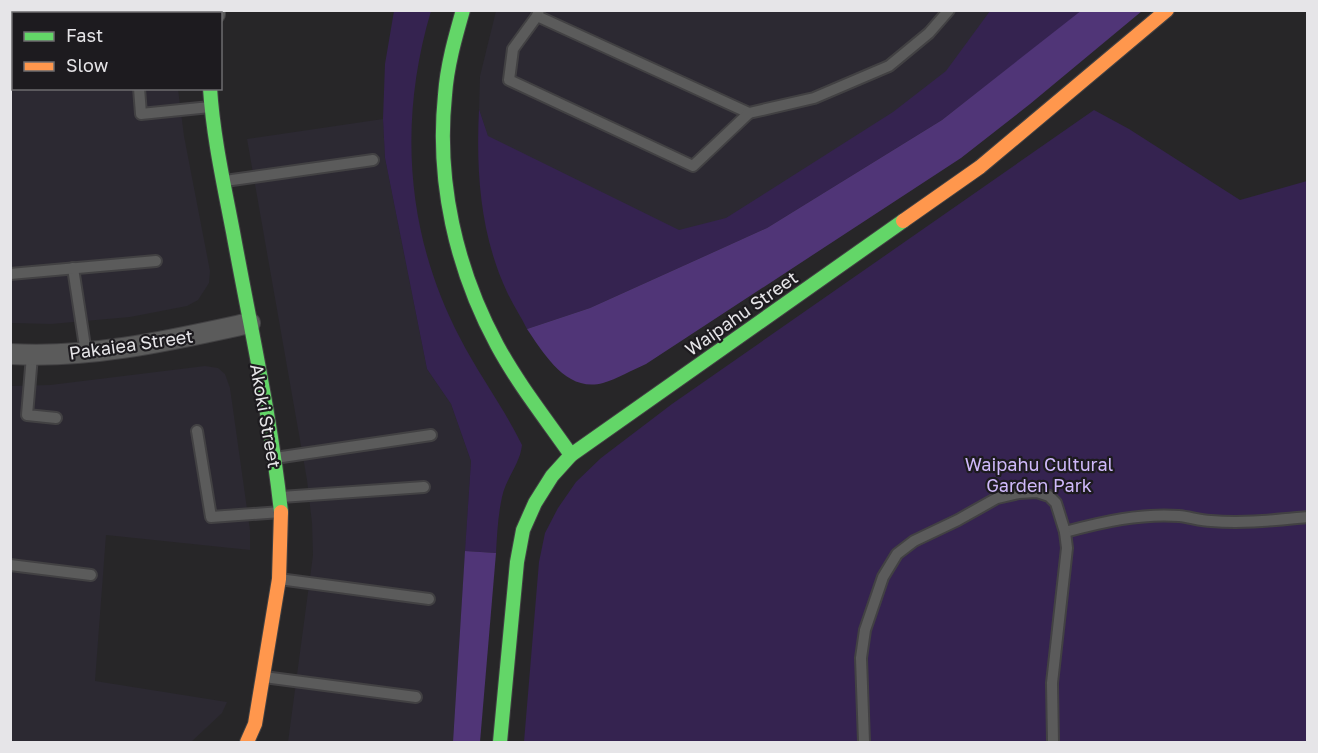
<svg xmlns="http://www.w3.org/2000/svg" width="1318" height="753" viewBox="0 0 1318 753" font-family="'Golos Text',sans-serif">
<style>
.built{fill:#2c2932}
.green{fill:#352350}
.forest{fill:#503577}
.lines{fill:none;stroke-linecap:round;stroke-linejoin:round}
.lane-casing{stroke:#424143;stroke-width:14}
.street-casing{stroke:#424143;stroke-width:22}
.fast-casing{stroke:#424143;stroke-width:16}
.slow-casing{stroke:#424143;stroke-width:16}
.lane{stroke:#5b5b5b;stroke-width:10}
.street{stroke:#5b5b5b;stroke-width:20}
.fast{stroke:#63d668;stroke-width:14}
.slow{stroke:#ff974d;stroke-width:14}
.labels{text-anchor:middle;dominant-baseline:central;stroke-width:4.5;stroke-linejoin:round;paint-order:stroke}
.street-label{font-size:18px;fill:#e6e5e8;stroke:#1d1b1f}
.park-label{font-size:18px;fill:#cfb9fa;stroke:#1d1b1f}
</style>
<rect width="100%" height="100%" fill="#272628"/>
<g class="built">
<path d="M11,11H184V14H14V88L178,89L184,136L210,271L209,283L198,300L187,306L130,317L51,324L11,323Z"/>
<path d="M496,11H1082L590,308L507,195L479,109L480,76Z"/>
<path d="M383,119L385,158L427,369L451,404L471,461L453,742H288L313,555L312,523L307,480L247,139Z"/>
<path d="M205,366L218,368L225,374L230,388L250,530V550L106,535L95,681L227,702L222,713L191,742H11L10,386L50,385Z"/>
</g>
<g class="green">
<path d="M394,11H431C398,122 406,235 460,338C479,375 504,408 522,445C520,464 506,478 502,497C498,515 497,535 496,553L465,551L471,461L451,404L427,369L385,158L383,119L385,64Z"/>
<path d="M990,11H1082L942,120L767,228L590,308L527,329C521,317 513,305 507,292C480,234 476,172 479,109L488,136L679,230L726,218L893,112L946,71Z"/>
<path d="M1094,110L1129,129L1240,200L1307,181V742H524L539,562L545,533L558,508L576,482L601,458L672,404Z"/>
</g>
<g class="forest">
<path d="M1082,10L1142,11L1030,104L961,158L646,364C632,370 617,379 603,383C567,393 544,354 527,329L590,308L767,228L942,120Z"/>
<path d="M465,551L496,553L480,742H453Z"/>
</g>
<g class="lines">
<g class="lane-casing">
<g id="lane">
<path d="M132,10V14"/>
<path d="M539,10L537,16L749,113L814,98L889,66L929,33L949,10"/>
<path d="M537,16L513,49L509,80L693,166L749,113"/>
<path d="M139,88L141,114L210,107"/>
<path d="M225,181L373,160"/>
<path d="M73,268L86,353"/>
<path d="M10,274L156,261"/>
<path d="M32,356L27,415L56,418"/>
<path d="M197,431L211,517L281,512"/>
<path d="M275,458L431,435"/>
<path d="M281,497L424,487"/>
<path d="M1065,532C1102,522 1141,513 1179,516C1190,517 1200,521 1211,521C1243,524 1276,520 1308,517"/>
<path d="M10,565L91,575"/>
<path d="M279,579L429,599"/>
<path d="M264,677L416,697"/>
<path d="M864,742L861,658L865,630L883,577L897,554L914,541L958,520L997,498L1019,493L1037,492L1049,496L1056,503L1065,532L1067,548L1052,683L1053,742"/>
</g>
</g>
<g class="street-casing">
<g id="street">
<path d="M215,14V10"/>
<path d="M10,354C91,359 172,340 250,323"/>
</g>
</g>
<g class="fast-casing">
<g id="fast">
<path d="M463,10C455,38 447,66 445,95C436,181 456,269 497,345C518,384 546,419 571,455"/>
<path d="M210,88C213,136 224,185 233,232C250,325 271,418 281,512"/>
<path d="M500,742L517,562L523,530L535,503L552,476L571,455L903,221"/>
</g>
</g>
<g class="slow-casing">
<g id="slow">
<path d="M903,221L980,167L1167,10"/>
<path d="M247,742L255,724L279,579L281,512"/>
</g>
</g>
<use href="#lane" class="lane"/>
<use href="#street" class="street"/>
<use href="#fast" class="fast"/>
<use href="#slow" class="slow"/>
</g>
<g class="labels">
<g class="street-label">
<text transform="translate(741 313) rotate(-35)">Waipahu Street</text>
<text transform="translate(131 344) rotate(-8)">Pakaiea Street</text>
<text transform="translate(266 416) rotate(80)">Akoki Street</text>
</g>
<g class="park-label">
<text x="1039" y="464">Waipahu Cultural<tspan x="1039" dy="21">Garden Park</tspan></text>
</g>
</g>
<rect width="1318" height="753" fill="none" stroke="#e6e5e8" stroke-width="24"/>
<rect x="12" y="12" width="210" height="78" fill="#1d1b1f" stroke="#6d6c6f" stroke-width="1.5"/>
<rect x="24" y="32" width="30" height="9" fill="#63d668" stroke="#6d6c6f" stroke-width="1.5"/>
<text x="66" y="42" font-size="18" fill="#e6e5e8">Fast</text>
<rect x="24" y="62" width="30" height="9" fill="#ff974d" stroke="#6d6c6f" stroke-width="1.5"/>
<text x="66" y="72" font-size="18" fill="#e6e5e8">Slow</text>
</svg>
